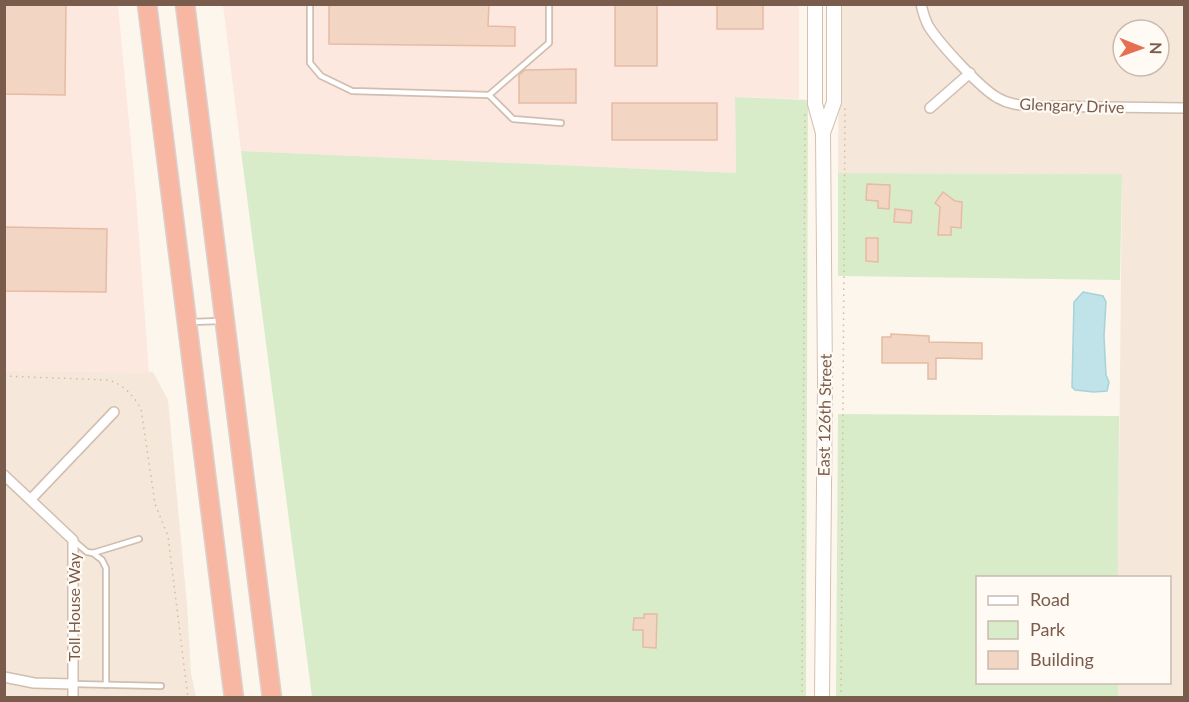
<svg xmlns="http://www.w3.org/2000/svg" width="1189" height="702" viewBox="0 0 1189 702" font-family="Lato,sans-serif">
<style>
.residential{fill:#f5e8da;fill-rule:evenodd}
.commercial{fill:#fde8e0}
.green{fill:#d8ecc9}
.water{fill:#bfe3e8;stroke:#a5d3da;stroke-width:1.5}
.building{fill:#f3d5c3;stroke:#e6bba3;stroke-width:1.5}
.lines{fill:none;stroke-linecap:round;stroke-linejoin:round}
.service-casing{stroke:#d1beb0;stroke-width:8}
.minor-casing{stroke:#d1beb0;stroke-width:12}
.secondary-casing{stroke:#d6c0b0;stroke-width:16}
.motorway-casing{stroke:#dad1cd;stroke-width:21}
.path{stroke:#d9b8a5;stroke-width:1.5;stroke-dasharray:1.5 4.5;stroke-linecap:butt}
.service{stroke:#fff;stroke-width:4.5}
.minor{stroke:#fff;stroke-width:9}
.secondary{stroke:#fff;stroke-width:14}
.motorway{stroke:#f7b7a3;stroke-width:18}
.labels{text-anchor:middle;dominant-baseline:central;stroke-width:4.5;stroke-linejoin:round;paint-order:stroke}
.street-label{font-size:16px;fill:#7a5c4d;stroke:#fffaf3}
</style>
<rect width="100%" height="100%" fill="#fdf6ec"/>
<g class="residential">
<path d="M839,5H1184V697H1118V683L1170,682V578L1118,577L1122,174L838,173ZM1123,30H1159V66H1123Z"/>
<path d="M5,369L153,372L168,400L187,605L191,673L196,697L5,698Z"/>
</g>
<g class="commercial">
<path d="M5,5H118L136,196L149,373L5,371Z"/>
<path d="M223,5H799V99L735,97L736,173L241,151Z"/>
</g>
<g class="green">
<path d="M735,97L808,100L806,697H312L241,151L736,173Z"/>
<path d="M838,173L1122,174L1120,280L838,276Z"/>
<path d="M838,414L1119,416L1118,577L978,578V682L1118,683V697H836Z"/>
</g>
<path class="water" d="M1083,292L1103,296L1106,302L1104,336L1106,375L1109,382L1107,391L1094,392L1075,390L1072,387L1074,302Z"/>
<g class="building">
<path d="M4,4H66L65,95L4,94Z"/>
<path d="M329,4H489L488,26L515,27V46L329,44Z"/>
<rect x="615" y="4" width="42" height="62"/>
<rect x="717" y="4" width="46" height="25"/>
<path d="M576,69V103H519V75L525,70Z"/>
<rect x="612" y="103" width="105" height="37"/>
<path d="M867,184L890,185L889,209L878,208V201L866,200Z"/>
<path d="M943,192L955,201L962,202L961,228L951,227V235H938L940,207L935,203Z"/>
<path d="M895,209L912,211L911,223L894,222Z"/>
<path d="M4,227L107,229L106,292L4,291Z"/>
<path d="M866,238H878V262L866,261Z"/>
<path d="M891,334L929,336V342L982,343V359L936,358V379H928V363H882V337H891Z"/>
<path d="M644,614H657L656,648L643,647V630H633L634,618H644Z"/>
</g>
<g class="lines">
<g class="service-casing">
<g id="service">
<path d="M310,4V63L321,76L352,91L489,95L549,43V4"/>
<path d="M489,95L513,119L561,123"/>
<path d="M192,322L219,321"/>
<path d="M73,540L87,552L93,553L139,539"/>
<path d="M93,553L102,560L106,568V685"/>
<path d="M73,684L161,686"/>
</g>
</g>
<g class="minor-casing">
<g id="minor">
<path d="M921,4C923,13 925,20 929,27C940,44 981,89 998,98C1008,104 1019,105 1030,106L1184,108"/>
<path d="M930,108L970,73"/>
<path d="M4,475L73,540V698"/>
<path d="M31,499L114,412"/>
<path d="M4,677L34,683L73,684"/>
</g>
</g>
<g class="secondary-casing">
<g id="secondary">
<path d="M815,4V104L823,133L825,382L822,698"/>
<path d="M823,133L834,102V4"/>
</g>
</g>
<g class="motorway-casing">
<g id="motorway">
<path d="M147,4L234,698"/>
<path d="M185,4L272,698"/>
</g>
</g>
<g class="path">
<path d="M4,376L108,380C123,384 134,396 141,409L155,504L168,536L188,698"/>
<path d="M802,698L805,113"/>
<path d="M841,698L845,107"/>
</g>
<use href="#service" class="service"/>
<use href="#minor" class="minor"/>
<use href="#secondary" class="secondary"/>
<use href="#motorway" class="motorway"/>
</g>
<g class="labels">
<g class="street-label">
<text transform="translate(1072 105) rotate(2)">Glengary Drive</text>
<text transform="translate(824 415) rotate(-89)">East 126th Street</text>
<text transform="translate(73 607) rotate(-90)">Toll House Way</text>
</g>
</g>
<rect width="1189" height="702" fill="none" stroke="#7a5c4d" stroke-width="12"/>
<rect x="976" y="576" width="195" height="108" fill="#fffaf3" stroke="#cabbb1" stroke-width="1.5"/>
<rect x="988" y="596" width="30" height="9" fill="#ffffff" stroke="#cabbb1" stroke-width="1.5"/>
<text x="1030" y="606" font-size="18" fill="#7a5c4d">Road</text>
<rect x="988" y="621" width="30" height="18" fill="#d8ecc9" stroke="#cabbb1" stroke-width="1.5"/>
<text x="1030" y="636" font-size="18" fill="#7a5c4d">Park</text>
<rect x="988" y="651" width="30" height="18" fill="#f3d5c3" stroke="#cabbb1" stroke-width="1.5"/>
<text x="1030" y="666" font-size="18" fill="#7a5c4d">Building</text>
<g transform="translate(1141 48) rotate(91)"><circle r="28" fill="#fffaf3" stroke="#cabbb1" stroke-width="1.5"/>
<path d="M0-4.5L10 22L0 15L-10 22Z" fill="#e76f51"/>
<text y="-9" font-size="16" font-weight="bold" text-anchor="middle" fill="#7a5c4d">N</text>
</g>
</svg>
